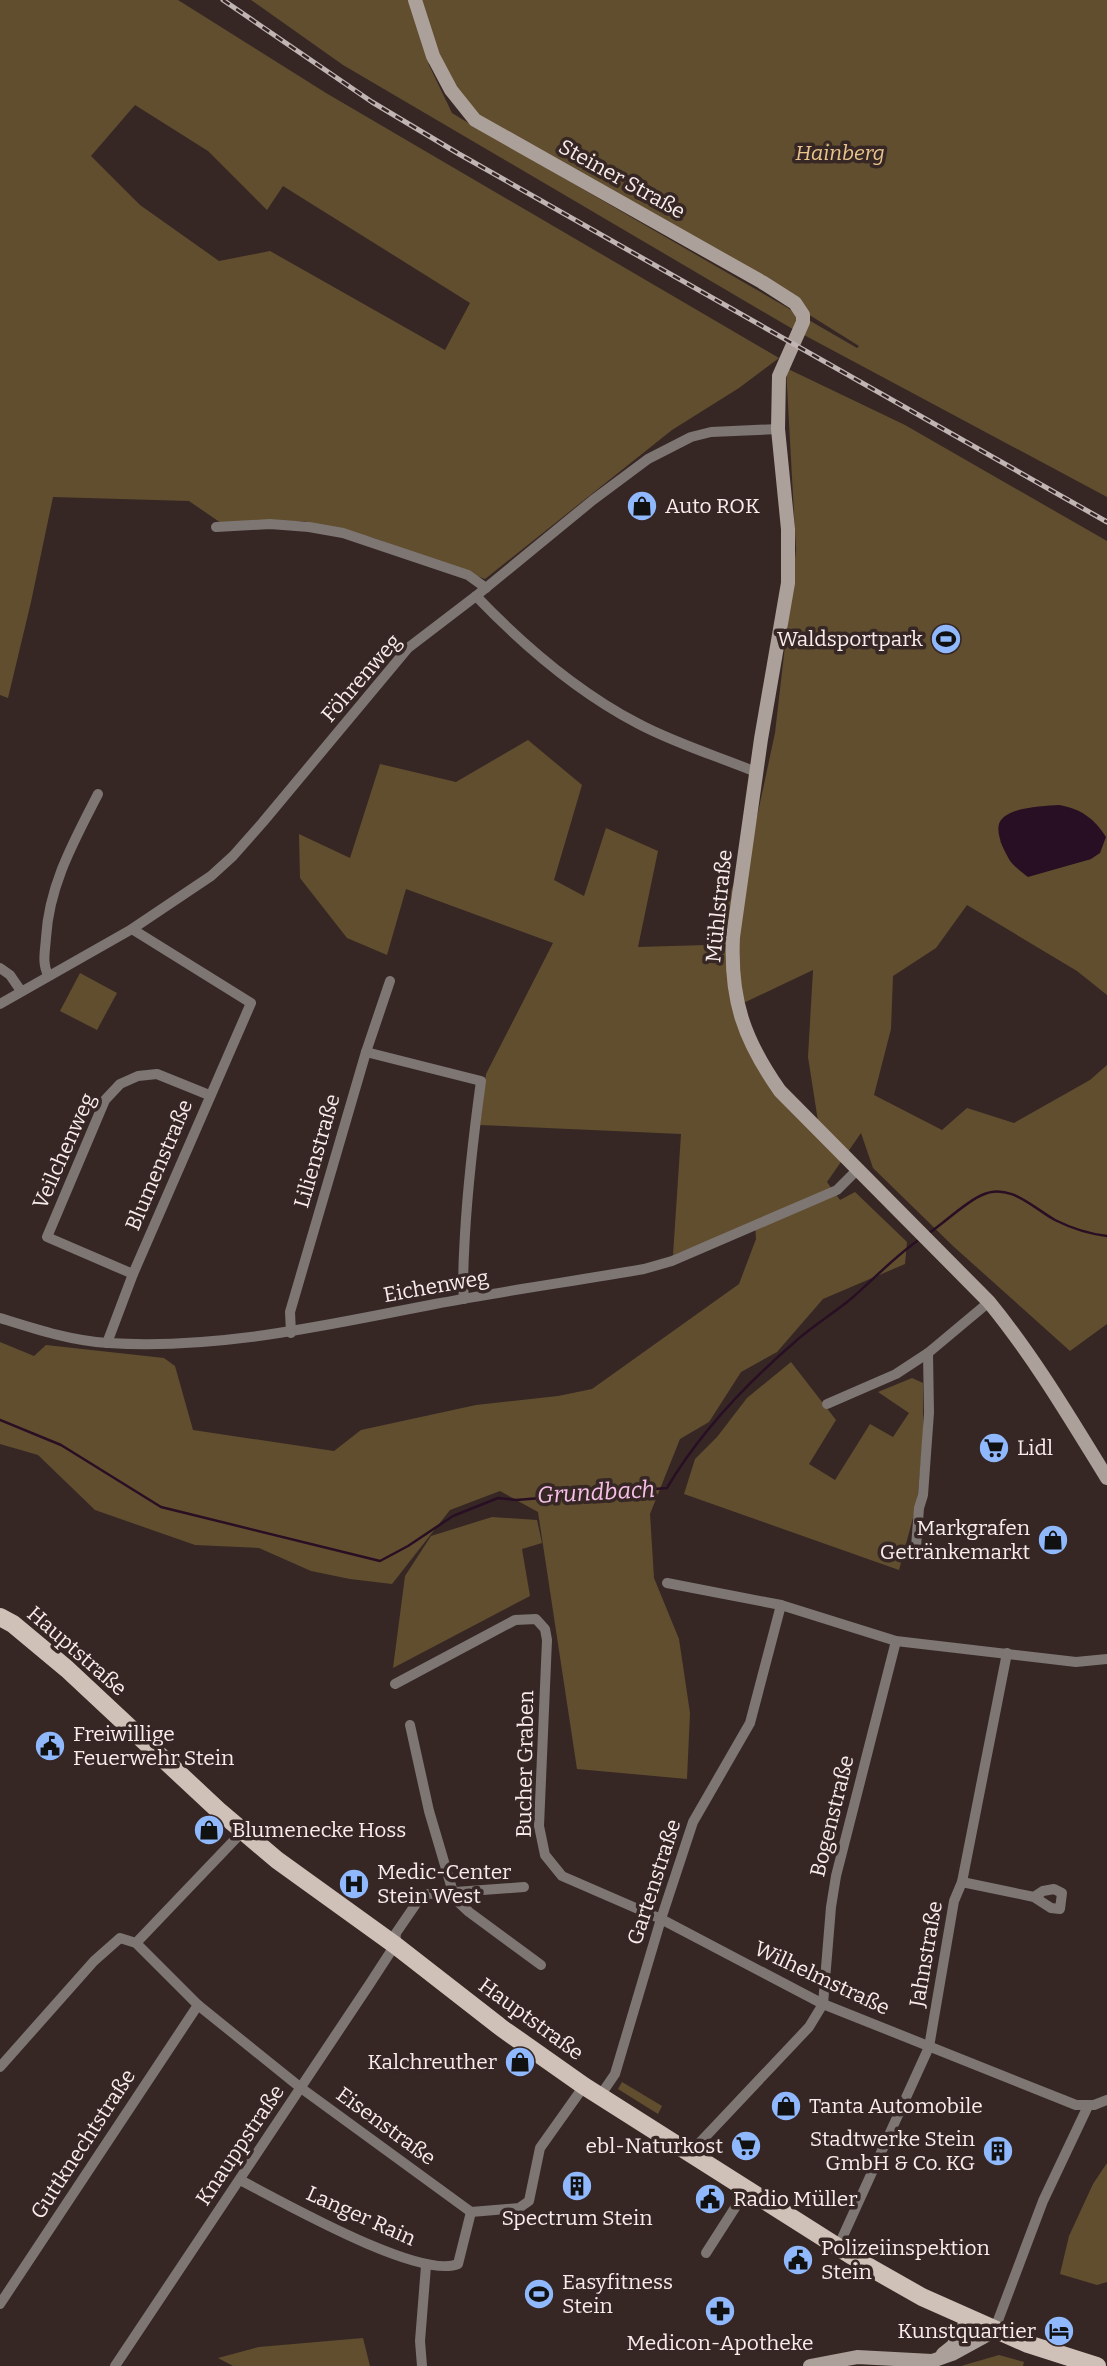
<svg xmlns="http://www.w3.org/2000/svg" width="1107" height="2366" viewBox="0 0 1107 2366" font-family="Bitter,serif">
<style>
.green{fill:#614e2f;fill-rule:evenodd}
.water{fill:#290f23}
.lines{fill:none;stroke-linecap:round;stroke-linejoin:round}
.stream{stroke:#290f23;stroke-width:2.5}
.street{stroke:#7d7672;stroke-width:10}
.secondary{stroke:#aca09a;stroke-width:14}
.primary{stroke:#d0c1b8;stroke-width:18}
.rail-casing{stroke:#c1b5b4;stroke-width:5}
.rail{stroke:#362725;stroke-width:2.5;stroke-dasharray:8;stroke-linecap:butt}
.labels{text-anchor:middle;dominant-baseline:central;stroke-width:7;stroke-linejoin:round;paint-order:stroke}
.park-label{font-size:21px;font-style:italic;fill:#e9c48c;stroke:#362725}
.street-label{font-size:21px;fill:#f8edec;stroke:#362725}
.poi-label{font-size:21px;fill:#f8edec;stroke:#362725;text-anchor:start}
.water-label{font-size:23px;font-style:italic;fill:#f8c0e9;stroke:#362725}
</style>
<rect width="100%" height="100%" fill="#362725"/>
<g class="green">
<path d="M0,0H178L326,93L779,358L739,388L672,430L485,579L374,538L304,521L221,523L189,501L53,497L31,602L8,698L0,695ZM135,105L208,151L267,210L283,186L470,303L445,350L270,251L219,261L140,205L91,156Z"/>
<path d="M251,0H1107V497L791,328L343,65ZM428,63L448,77L470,124L452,113ZM536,162L752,279L859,346L857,348Z"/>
<path d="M786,368L905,425L1107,541V995L1077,971L967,905L936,948L893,976L891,1029L874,1095L942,1130L967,1108L1014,1123L1090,1080L1107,1065V1324L1070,1351L953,1246L873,1168L861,1133L827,1182L840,1200L855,1192L907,1242L905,1264L823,1299L777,1352L741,1372L709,1422L680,1439L650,1514L654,1578L679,1639L690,1713L687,1779L577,1769L538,1512L500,1491L450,1510L392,1584L350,1579L311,1571L259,1548L195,1545L95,1510L38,1455L0,1444V1342L34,1356L46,1345L164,1358L175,1366L193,1430L334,1451L361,1430L476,1405L558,1396L592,1389L739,1284L756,1239L755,1222L673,1255L681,1134L480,1125L486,1074L553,943L406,889L387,955L347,938L300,878L299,834L350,858L380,764L456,782L528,740L582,785L554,880L584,896L606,828L658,851L638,947L707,945L751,845L775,733L796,550ZM1000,841L1091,859L1028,876L1011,862ZM813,970L808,1057L818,1121L780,1089L737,1006Z"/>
<path d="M80,973L117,993L97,1030L60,1011Z"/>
<path d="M791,1362L836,1420L809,1464L835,1480L870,1424L893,1437L909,1413L878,1392L912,1378L923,1383V1438L917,1503L899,1570L684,1494L695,1459L717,1437L747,1398Z"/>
<path d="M492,1517L537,1520L542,1543L522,1549L530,1596L393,1668L405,1576L431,1536Z"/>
<path d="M622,2082L662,2106L658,2114L618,2089Z"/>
<path d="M1107,2163V2282L1097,2285L1060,2274L1069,2236L1093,2184Z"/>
<path d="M363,2338L370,2366H233L218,2358L259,2347Z"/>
<path d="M999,2355L1024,2362L1023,2366H961Z"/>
</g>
<path class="water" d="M1059,805C1081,809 1094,818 1106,837L1100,853L1091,859L1028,877C1022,872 1015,867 1011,862C1005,853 993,830 1001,820C1011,807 1043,806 1059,805Z"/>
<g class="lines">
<g class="stream">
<path d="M929,1233C944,1223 967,1201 982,1195C1009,1182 1032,1207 1055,1220C1071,1228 1090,1234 1107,1236"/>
<path d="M0,1420L61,1445L161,1507L380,1561L408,1546L453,1516L498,1498L516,1500L667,1488C700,1432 747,1383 797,1340C814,1325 834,1313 852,1298C875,1278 895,1256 920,1239"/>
</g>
<g class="street">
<path d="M216,527L270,524L309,527L343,533L468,575L486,588"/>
<path d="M476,596C523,645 576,691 637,723C674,743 717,756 756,772"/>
<path d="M0,968L10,975L21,991"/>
<path d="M48,975C42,963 45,952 46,938C49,885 74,841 98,794"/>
<path d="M0,1004L132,929L211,876L233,856L263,822L408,648L476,596L593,500L648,459L691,437L711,432L778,429"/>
<path d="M366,1052L481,1081C474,1132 468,1182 465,1234C464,1255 462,1277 464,1299"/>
<path d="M133,1274L47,1237L105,1100L120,1084L138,1076L157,1074L209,1095"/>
<path d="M0,1318C35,1329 71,1341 108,1343C220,1350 326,1325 435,1304C504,1291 575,1281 644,1269L672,1261L837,1190L858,1169"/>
<path d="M291,1333L290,1312L366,1052L390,981"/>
<path d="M107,1343L133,1274L251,1003L132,929"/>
<path d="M827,1404L896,1374L928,1353L989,1302"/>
<path d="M916,1547L919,1508L923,1495L929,1413L928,1353"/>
<path d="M667,1583L781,1605L896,1641L1076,1662L1107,1659"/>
<path d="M395,1684L515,1620L536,1619L545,1629L547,1640L539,1826L545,1855L562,1876L661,1919L823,2004L1076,2105H1094L1107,2100"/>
<path d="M410,1725L429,1811L455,1899L469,1912L541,1965"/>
<path d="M962,1882L1034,1897L1051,1908L1060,1909L1062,1893L1054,1889L1043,1891L1034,1897"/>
<path d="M136,1943L243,1831"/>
<path d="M0,2067L94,1961L120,1938L136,1943L198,2005L301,2088L471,2212L519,2208L529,2201L540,2148L584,2086"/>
<path d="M600,2096L615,2074L661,1919L693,1822L750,1723L781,1605"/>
<path d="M690,2153L809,2027L823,2004L831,1907L836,1876L896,1641"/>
<path d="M240,2180C281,2201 419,2280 458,2264L471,2212"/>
<path d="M838,2247L929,2047L954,1901L962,1882L1007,1653"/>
<path d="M706,2253L747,2189"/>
<path d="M0,2304L198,2005"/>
<path d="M994,2331L1043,2201L1088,2106"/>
<path d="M115,2366L369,1985L395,1945L396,1933L420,1898L428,1894L524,1887"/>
<path d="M422,2366L420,2341L426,2266"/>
</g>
<g class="secondary">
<path d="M415,0L433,56L451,90L475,120L762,282L795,303L803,315V322L779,376L778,429L788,529V583L761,739L733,937C730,1000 744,1040 780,1091L989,1302C1034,1357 1070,1418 1107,1478"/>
<path d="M943,2354L953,2346L968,2319"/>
<path d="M810,2366L857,2357L932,2361L952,2354L994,2331"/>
</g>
<path class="primary" d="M0,1617L13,1624L67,1669L218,1810L277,1860L395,1945L503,2029L584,2086L871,2268L922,2297L1028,2344L1097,2366"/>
<g class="rail-casing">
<path id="rail" d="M223,0L372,102L459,154L1107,522"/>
</g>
<use href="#rail" class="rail"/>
</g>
<defs>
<g id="shop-disc" transform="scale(1.575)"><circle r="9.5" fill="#8fb8fd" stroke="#362725"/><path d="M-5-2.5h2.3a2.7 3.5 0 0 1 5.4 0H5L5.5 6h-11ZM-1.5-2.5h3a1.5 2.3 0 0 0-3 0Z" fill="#111"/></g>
<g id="stadium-disc" transform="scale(1.575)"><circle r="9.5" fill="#8fb8fd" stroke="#362725"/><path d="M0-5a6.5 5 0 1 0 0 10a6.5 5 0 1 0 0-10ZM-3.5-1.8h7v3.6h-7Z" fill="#111"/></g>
<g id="supermarket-disc" transform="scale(1.575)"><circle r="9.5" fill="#8fb8fd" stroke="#362725"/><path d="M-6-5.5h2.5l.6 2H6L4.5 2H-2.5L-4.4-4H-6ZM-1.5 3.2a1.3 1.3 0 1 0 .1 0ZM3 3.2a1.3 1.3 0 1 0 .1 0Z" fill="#111"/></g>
<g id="civic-disc" transform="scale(1.575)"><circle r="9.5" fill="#8fb8fd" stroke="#362725"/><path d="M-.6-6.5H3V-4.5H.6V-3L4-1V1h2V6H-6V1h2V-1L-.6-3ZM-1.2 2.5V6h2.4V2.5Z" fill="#111"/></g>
<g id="hospital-disc" transform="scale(1.575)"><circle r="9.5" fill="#8fb8fd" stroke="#362725"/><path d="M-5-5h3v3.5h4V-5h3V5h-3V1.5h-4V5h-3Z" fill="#111"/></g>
<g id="building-disc" transform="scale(1.575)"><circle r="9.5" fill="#8fb8fd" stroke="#362725"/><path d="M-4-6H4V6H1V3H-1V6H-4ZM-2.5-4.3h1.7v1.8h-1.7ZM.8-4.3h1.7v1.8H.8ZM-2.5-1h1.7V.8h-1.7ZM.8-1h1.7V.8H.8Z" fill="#111"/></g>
<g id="pharmacy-disc" transform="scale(1.575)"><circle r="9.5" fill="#8fb8fd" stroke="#362725"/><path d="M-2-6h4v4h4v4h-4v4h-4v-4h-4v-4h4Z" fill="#111"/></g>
<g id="hotel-disc" transform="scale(1.575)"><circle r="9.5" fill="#8fb8fd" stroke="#362725"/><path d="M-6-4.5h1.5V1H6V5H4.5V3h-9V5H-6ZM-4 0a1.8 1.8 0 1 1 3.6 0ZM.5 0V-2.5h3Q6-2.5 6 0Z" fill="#111"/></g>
</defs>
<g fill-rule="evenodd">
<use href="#shop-disc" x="642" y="506"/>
<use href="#stadium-disc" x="946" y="639"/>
<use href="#supermarket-disc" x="994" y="1448"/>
<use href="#shop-disc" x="1053" y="1540"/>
<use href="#civic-disc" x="50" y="1746"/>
<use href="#shop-disc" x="209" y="1830"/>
<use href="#hospital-disc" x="354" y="1884"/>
<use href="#shop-disc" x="520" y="2062"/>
<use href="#shop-disc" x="786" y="2106"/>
<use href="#supermarket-disc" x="746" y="2146"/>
<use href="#building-disc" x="998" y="2151"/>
<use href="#building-disc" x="577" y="2186"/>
<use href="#civic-disc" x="710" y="2199"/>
<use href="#civic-disc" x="798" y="2260"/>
<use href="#stadium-disc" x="539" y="2294"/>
<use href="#pharmacy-disc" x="720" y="2311"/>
<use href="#hotel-disc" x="1059" y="2331"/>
</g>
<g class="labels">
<g class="park-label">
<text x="840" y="153">Hainberg</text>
</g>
<g class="street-label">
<text transform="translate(622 179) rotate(29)">Steiner Straße</text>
<text transform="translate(361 678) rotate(-49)">Föhrenweg</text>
<text transform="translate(719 906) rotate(-84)">Mühlstraße</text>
<text transform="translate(64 1151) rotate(-66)">Veilchenweg</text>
<text transform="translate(317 1151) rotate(-74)">Lilienstraße</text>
<text transform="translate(159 1165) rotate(-67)">Blumenstraße</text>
<text transform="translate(436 1286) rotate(-10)">Eichenweg</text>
<text transform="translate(77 1651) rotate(41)">Hauptstraße</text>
<text transform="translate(525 1764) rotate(-89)">Bucher Graben</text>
<text transform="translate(832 1816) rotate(-76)">Bogenstraße</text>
<text transform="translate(654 1882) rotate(-72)">Gartenstraße</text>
<text transform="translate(926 1954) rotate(-80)">Jahnstraße</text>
<text transform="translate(822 1978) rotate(25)">Wilhelmstraße</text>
<text transform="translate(531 2019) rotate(36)">Hauptstraße</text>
<text transform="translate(386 2126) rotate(36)">Eisenstraße</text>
<text transform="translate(83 2144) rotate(-57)">Guttknechtstraße</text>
<text transform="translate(240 2145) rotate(-56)">Knauppstraße</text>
<text transform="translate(361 2216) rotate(24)">Langer Rain</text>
</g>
<g class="poi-label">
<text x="665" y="506">Auto ROK</text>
<text x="923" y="639" text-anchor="end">Waldsportpark</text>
<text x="1017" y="1448">Lidl</text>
<text x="1030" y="1528" text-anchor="end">Markgrafen<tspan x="1030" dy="24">Getränkemarkt</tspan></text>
<text x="73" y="1734">Freiwillige<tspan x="73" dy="24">Feuerwehr Stein</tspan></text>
<text x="232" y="1830">Blumenecke Hoss</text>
<text x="377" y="1872">Medic-Center<tspan x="377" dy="24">Stein West</tspan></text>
<text x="497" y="2062" text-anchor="end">Kalchreuther</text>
<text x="809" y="2106">Tanta Automobile</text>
<text x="975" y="2139" text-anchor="end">Stadtwerke Stein<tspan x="975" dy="24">GmbH &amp; Co. KG</tspan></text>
<text x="723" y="2146" text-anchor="end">ebl-Naturkost</text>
<text x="733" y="2199">Radio Müller</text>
<text x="577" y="2218" text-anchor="middle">Spectrum Stein</text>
<text x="821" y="2248">Polizeiinspektion<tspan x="821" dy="24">Stein</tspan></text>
<text x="562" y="2282">Easyfitness<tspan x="562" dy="24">Stein</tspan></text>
<text x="1036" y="2331" text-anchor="end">Kunstquartier</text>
<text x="720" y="2343" text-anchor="middle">Medicon-Apotheke</text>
</g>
<g class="water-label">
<text transform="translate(596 1492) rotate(-3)">Grundbach</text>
</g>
</g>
</svg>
